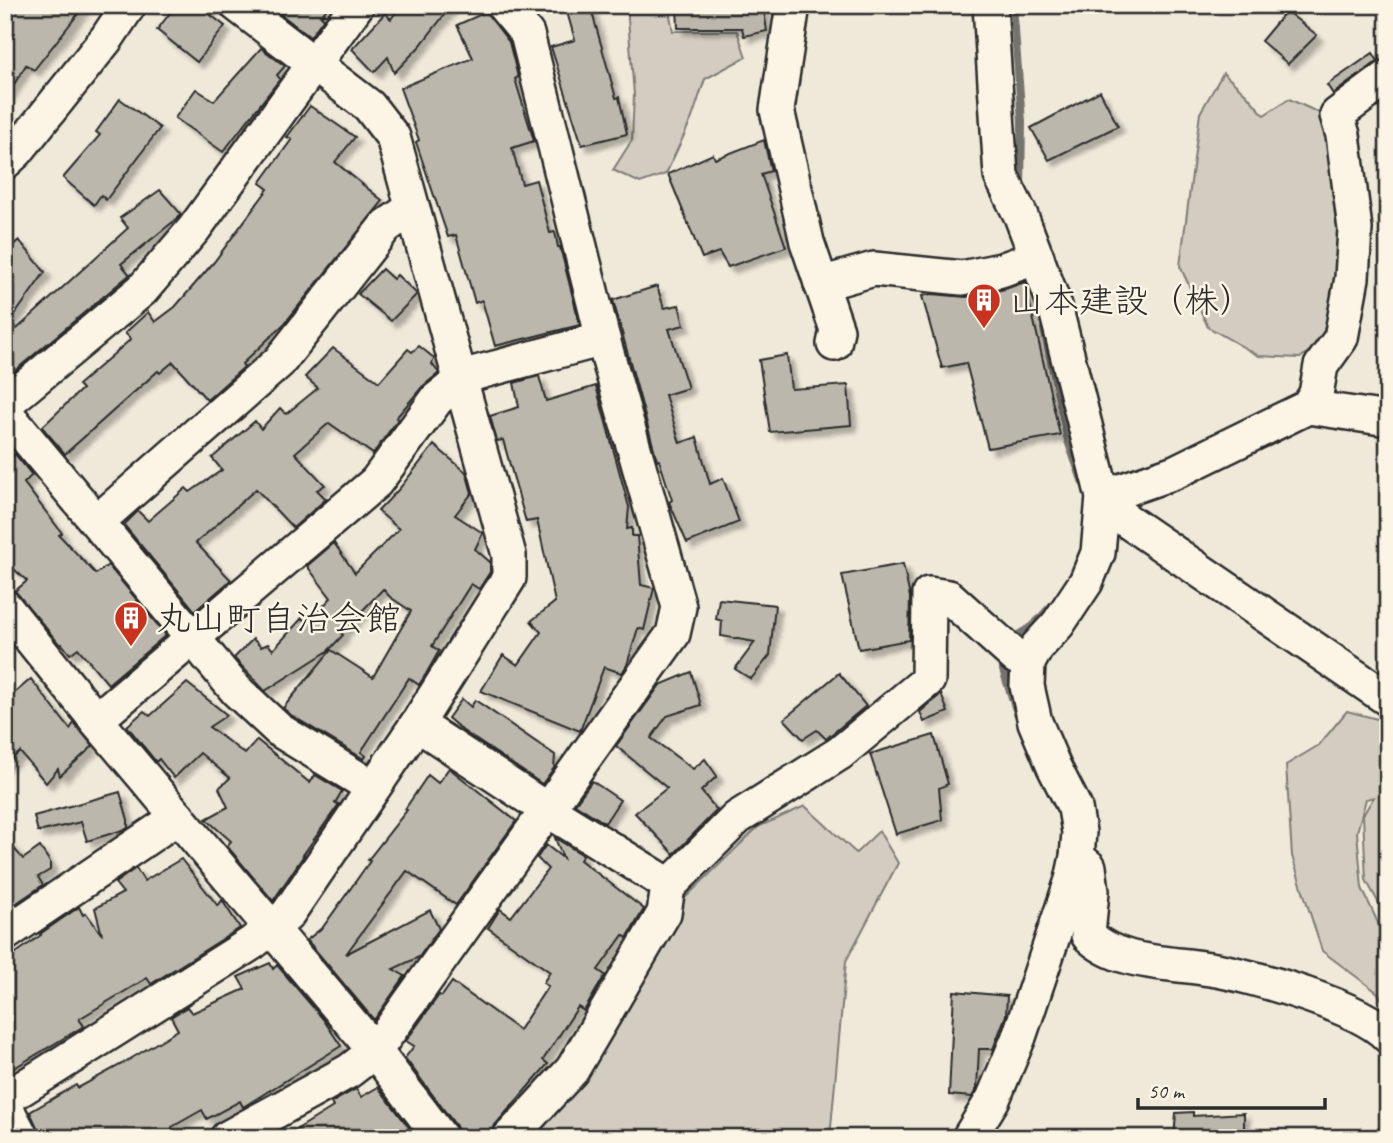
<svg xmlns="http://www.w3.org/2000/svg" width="1393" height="1143" viewBox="0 0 1393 1143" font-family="Caveat,'Klee One',sans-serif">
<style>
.green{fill:#d2cdc0;stroke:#7e7c76;stroke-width:2}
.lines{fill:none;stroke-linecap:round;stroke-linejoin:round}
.stream{stroke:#75736d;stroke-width:8}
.building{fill:#bcb7ac;stroke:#2b2b2b;stroke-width:2;filter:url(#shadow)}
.minor-casing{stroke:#2b2b2b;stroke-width:38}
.minor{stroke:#fcf5e5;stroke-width:33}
.labels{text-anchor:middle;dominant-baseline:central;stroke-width:5;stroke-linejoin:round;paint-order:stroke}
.poi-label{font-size:35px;fill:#2b2b2b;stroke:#fcf5e5;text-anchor:start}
</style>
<defs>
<filter id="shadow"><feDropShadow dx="6" dy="6" stdDeviation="2" flood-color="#0004"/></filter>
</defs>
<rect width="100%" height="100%" fill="#efe9da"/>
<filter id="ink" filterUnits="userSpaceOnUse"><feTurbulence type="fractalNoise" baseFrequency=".0143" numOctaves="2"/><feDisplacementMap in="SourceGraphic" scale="14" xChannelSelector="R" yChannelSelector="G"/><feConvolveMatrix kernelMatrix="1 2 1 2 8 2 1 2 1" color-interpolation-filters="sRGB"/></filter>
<g filter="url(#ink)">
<g class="green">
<path d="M627,5H668L673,31H737L746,57L705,79L692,118L666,174L640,183L613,170L632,140L634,95Z"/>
<path d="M1223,73L1246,94L1264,115L1289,99L1328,117L1346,229L1328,337L1300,358L1259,356L1208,327L1180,266L1200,113Z"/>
<path d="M1347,711L1381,720L1388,724V920L1366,880L1363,815L1374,797L1366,799L1357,832L1362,888L1388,945V1010L1378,993L1322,951L1292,856L1286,765L1319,745Z"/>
<path d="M805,806L856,853L879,831L898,863L846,961L830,1138H522L580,1076L686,897L758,827Z"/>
</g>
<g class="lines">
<g class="stream">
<path d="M1013,5L1022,121L1021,190"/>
<path d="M1044,329L1068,441L1083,483"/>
<path d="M1010,640L1033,626L1053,604"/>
<path d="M1003,658V670L1017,713"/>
</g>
</g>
<g class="building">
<path d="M17,5H85L34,70L26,65L5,99V21Z"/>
<path d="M176,5H213L208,13L225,26L197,62L157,30Z"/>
<path d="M269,5H330L321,16L324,18L310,37Z"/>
<path d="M401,5H452L420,46L394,73L388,57L374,72L352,49L385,13L391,19Z"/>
<path d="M565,5H590L616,98L619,97L627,134L582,145L551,47L575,40Z"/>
<path d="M677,5H763L767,31L744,36L742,28H678Z"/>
<path d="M1286,11L1317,35L1288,64L1261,41Z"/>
<path d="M486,12L509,42L518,77L515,79L534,141L512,148L522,184L536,180L550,233L555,232L558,247H560L580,325L495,346L482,300L475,303L456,235L448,237L416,142L419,140L400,88L473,58L457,25Z"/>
<path d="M261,48L285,66L277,75L280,79L223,152L175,118L196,89L214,101Z"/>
<path d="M1373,53L1378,61L1333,94L1327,85Z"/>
<path d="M1100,91L1118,126L1049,160L1031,128Z"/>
<path d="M120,99L160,128L106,200L101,195L94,205L63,178L100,135L96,132Z"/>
<path d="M310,106L355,137L335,162L383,201L285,323L242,364L244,367L207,400L173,362L160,373L158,371L65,454L42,427L82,389L78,385L131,339L125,333L148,312L155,322L175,307L214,262L268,189L260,183L292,139L287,137Z"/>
<path d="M764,140L771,171L761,174L786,247L728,267L719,252L702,258L668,174L713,154L715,159Z"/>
<path d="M160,190L181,214L179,217L121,264L130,275L128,276L5,379V252L19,240L45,272L9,323L17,329L128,228L120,218Z"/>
<path d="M382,269L393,279L397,275L417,294L391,321L358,294Z"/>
<path d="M1025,282L1060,435L988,448L966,363L942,368L922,296L932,294L966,297L1005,289Z"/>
<path d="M657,286L664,308L679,305L684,325L669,329L688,388L665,395L680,443L697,437L710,484L723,478L739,522L687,543L669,502L672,500L659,460H657L613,300Z"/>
<path d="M419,346L434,358L432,364L439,373L422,387L396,418L398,419L373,454L329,423L295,453L325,485L317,490L326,499L293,528L256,489L196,543L231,580L195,611L124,525L138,511L148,521L186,488L190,492L222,470L212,458L255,421L261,429L280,408L286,414L318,388L305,377L333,348L379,382L408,349L412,352Z"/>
<path d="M787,355L791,389L848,385L851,425L770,432L759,360Z"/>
<path d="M539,376L546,401L596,386L629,507L627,529L632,528V536H637L641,585L654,588L644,630L638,628L627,665L622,673L604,667L580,731L481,691L503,655L518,665L541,632L531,621L555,602L537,520L526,522L503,440L497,441L490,416L519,407L514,383Z"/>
<path d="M434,445L466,472L472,493L455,515L483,533L475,549L490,562V572L479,589L471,584L432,646L439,651L426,674L419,685L409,678L361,752L366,756L364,759L291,715L283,708L331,650L373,677L411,611L390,597L383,589L341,633L343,635L328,651L265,691L234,658L253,639L261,647L268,644L273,650L302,618L307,623L331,598L307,566L334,543L355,573L399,529L378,511L399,489Z"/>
<path d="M15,454L32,475L24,483L62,533L59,535L96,574L108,565L166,635L108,684L78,648L70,654L62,644L60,645L15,591L27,581L5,561V458L7,461Z"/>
<path d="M903,564L910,597L909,640L859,649L842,575Z"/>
<path d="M719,599L775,605L770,655L751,679L735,669L755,642L721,636L722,621L716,619Z"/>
<path d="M691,672L701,705L667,716L651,738L693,769L705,759L717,776L701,791L717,810L674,854L635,813L667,788L616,746L660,685Z"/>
<path d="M839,673L866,706L826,739L817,730L803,739L784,719Z"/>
<path d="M31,679L70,729L74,723L93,746L60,776L58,769L46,783L20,752L5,765V701Z"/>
<path d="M187,683L227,715L209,727L245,754L257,740L310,783L315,775L342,791L335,803L339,804L303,855H304L273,901L227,846L231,841L206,819L228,807L219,788L230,778L200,753L174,778L159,759L156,762L127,726L144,711L150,716Z"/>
<path d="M941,694L948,712L924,722L920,712Z"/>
<path d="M462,699L471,707L475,700L555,755L554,768L542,784L463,731L448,718Z"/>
<path d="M934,735L948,784L939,788L942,820L896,834L870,754Z"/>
<path d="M449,768L516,821L456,905L407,871L346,954L430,910L439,929L419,957L393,969L405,976L374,1020L307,940L323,927L370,861L368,860L407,810L405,809L428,775L438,783Z"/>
<path d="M592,781L620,800L605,823L575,804Z"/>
<path d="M120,792L128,820V828L126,829L87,841L81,822L38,832L34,816Z"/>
<path d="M5,838L23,859L40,847L50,862V870L38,877L43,885L5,911Z"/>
<path d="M555,838L583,855L580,860L644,909L627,938L623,935L598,970L605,975L584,1011L578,1007L543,1060L548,1064L495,1125L490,1138H460L456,1126L405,1058L414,1046L406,1041L439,995L442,996L452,982L519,1030L548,986L543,983L550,972L488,928L500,909L511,917L548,869L537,858L546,845L563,858Z"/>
<path d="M181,859L218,906L222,900L240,928L151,984L147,978L79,1019L84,1026L14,1068L5,1056V961L41,935L40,934L79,907L83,915L86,913L102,935L95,908L123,893L115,883L136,868L144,881Z"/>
<path d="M270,963L273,969L277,965L323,1019L341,1046L243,1107L240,1101L207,1119L202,1110L172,1127L171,1138H42L30,1112L76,1085L78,1088L122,1064L178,1030L171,1017L187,1007L192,1013L245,989L238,977Z"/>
<path d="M954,991L1007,996L1006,1015L993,1049H979L977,1088L972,1097L949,1095Z"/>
<path d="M378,1087L417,1138H283L333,1107L331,1103L356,1089L361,1097Z"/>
<path d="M1193,1112V1116L1244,1113V1138H1174L1176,1113Z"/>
</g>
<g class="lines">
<g class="minor-casing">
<g id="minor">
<path d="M793,5L777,110L807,242L837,330L834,344"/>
<path d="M5,162L17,151L107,38L129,5"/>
<path d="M821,284L874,269L962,278L1001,270L1037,257"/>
<path d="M5,404L142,290L194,229L357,5"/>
<path d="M1308,407L1388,419"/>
<path d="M5,412L237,691L279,730L372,787"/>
<path d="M1103,497L1175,472L1308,407L1316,394L1321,366L1341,338L1352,278L1355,229L1343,135L1337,115L1388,77"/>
<path d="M1103,497L1123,518L1388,699"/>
<path d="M98,521L279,362L385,227L412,208"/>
<path d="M5,607L96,720L375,1051L441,1138"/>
<path d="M96,720L376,482L437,399L460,381L476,373L603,339"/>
<path d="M417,724L549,811L661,880L668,887"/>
<path d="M1077,857L1089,867L1092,891L1088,935C1118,965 1170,962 1210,969C1251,975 1361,1007 1388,1036"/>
<path d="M5,934L178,817"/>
<path d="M5,1093L21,1089L252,943L287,915L417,724L509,578V555L393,137L369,106L237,5"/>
<path d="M5,1106L22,1138"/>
<path d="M227,1138L349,1071L375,1051L673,634L679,607L603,339L527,34L503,5"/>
<path d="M509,1138L572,1070L664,913L668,887L737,818L840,753L928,680L929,594L949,597L1016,657L1028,663"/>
<path d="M969,1138L993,1099L1019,1037L1072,880L1077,857L1079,832L1075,808L1054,767L1035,722L1027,686L1028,663L1037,647L1058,624L1086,582L1098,553L1103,497L1055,306L1021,216L1001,176L990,5"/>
</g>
</g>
<use href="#minor" class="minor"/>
</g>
</g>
<defs>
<g id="building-pin" transform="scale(1.75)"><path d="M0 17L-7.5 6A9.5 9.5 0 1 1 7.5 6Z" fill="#c8321e" stroke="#fcf5e5"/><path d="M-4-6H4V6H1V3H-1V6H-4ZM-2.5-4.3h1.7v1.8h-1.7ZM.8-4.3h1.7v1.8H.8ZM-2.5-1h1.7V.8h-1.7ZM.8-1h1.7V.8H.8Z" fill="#fff"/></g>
</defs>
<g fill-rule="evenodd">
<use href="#building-pin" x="984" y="300"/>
<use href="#building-pin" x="131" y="618"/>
</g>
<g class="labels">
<g class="poi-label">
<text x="1009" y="300">山本建設（株）</text>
<text x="156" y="618">丸山町自治会館</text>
</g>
</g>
<rect width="1393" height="1143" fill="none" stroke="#fcf5e5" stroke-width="28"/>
<rect x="14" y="14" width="1365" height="1115" fill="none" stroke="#2b2b2b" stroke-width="2.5" filter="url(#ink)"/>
<path d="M1138 1098v10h187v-10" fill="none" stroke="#2b2b2b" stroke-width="3.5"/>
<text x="1148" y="1098" font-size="21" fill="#2b2b2b" stroke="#fcf5e5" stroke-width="5" paint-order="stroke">50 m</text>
</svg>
